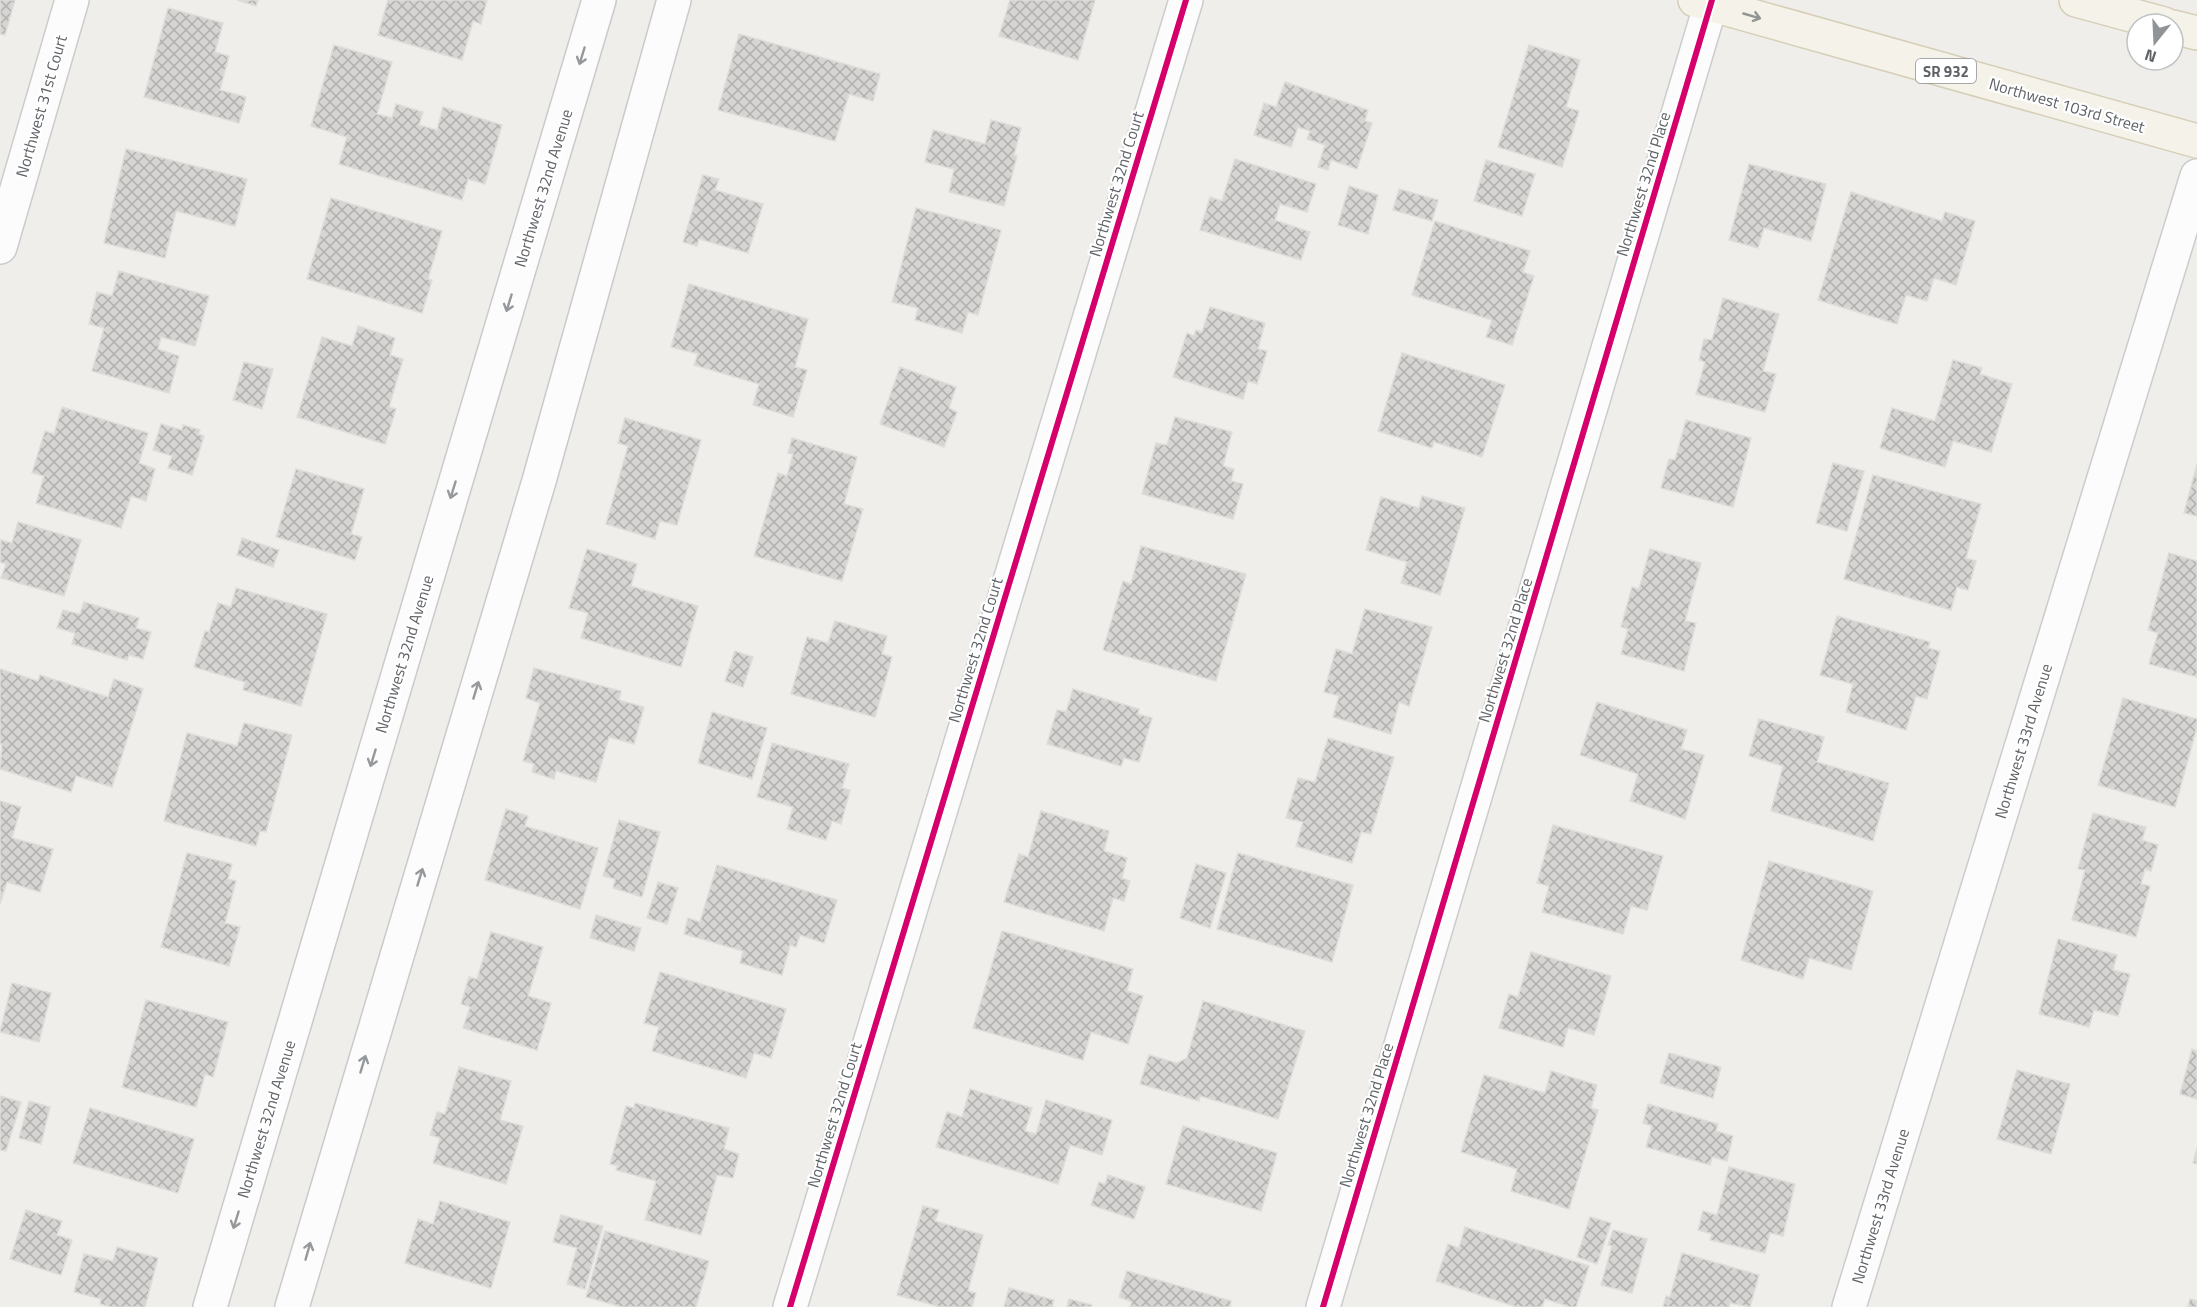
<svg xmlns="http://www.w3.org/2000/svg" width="2197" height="1307" viewBox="0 0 2197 1307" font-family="'Titillium Web',sans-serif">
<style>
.building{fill:url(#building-cross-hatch);stroke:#deddd9;stroke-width:1.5}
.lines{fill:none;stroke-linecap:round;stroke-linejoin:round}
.street-casing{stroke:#cbcccc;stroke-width:36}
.secondary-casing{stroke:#cacacb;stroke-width:36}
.primary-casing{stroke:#d7ceb8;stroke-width:36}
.street{stroke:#fdfcfc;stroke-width:33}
.secondary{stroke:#fdfcfc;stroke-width:33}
.primary{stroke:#f4f2e9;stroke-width:33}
.cycleway-casing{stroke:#fff;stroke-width:10}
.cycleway{stroke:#d6006c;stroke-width:6}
.oneway{stroke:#939595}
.oneway2{stroke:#96999c}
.labels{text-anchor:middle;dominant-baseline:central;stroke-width:4.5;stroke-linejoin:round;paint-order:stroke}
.shield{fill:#fff;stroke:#8f9295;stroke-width:1.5}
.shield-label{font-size:15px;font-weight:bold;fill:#5f6368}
.street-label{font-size:16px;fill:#5f6368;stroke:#fff}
</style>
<defs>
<pattern id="building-cross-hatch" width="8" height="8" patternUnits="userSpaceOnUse" patternTransform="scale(1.5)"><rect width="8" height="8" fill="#d6d5d3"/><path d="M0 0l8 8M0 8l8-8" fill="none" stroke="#b1b0af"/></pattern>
</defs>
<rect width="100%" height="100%" fill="#efeeea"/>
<g class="building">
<path d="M0,0H15L5,35L0,34Z"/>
<path d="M237,0H258L256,6Z"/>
<path d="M388,0H487L481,24L473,21L462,60L378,35Z"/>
<path d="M1010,0H1095L1078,60L999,36Z"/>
<path d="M168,8L223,23L215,52L229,56L220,90L246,97L239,123L144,97Z"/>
<path d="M739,34L880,74L873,101L849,94L835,141L718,110Z"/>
<path d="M334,45L392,62L377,114L392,118L396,104L423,112L419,125L437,130L443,107L502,125L485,184L468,179L462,200L339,164L347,137L311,126Z"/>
<path d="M1529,45L1580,60L1566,107L1579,111L1562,167L1498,147Z"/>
<path d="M1285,82L1368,110L1365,121L1372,123L1357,169L1331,160L1328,170L1318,167L1325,145L1307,139L1310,131L1298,127L1291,147L1254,135L1264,103L1276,107Z"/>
<path d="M991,120L1021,128L1014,155L1017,156L1004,206L949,192L954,169L925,162L933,130L985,144Z"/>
<path d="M126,149L247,179L235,226L176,211L165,258L104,243Z"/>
<path d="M1235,159L1316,184L1307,212L1280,204L1275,220L1310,232L1301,260L1200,230L1210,197L1222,201Z"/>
<path d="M1486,160L1535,174L1522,216L1474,201Z"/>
<path d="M1749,164L1826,184L1811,241L1764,228L1758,248L1729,240Z"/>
<path d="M703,175L719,179L715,190L763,204L748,253L699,239L697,246L683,242Z"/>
<path d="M1349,186L1378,195L1368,234L1338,225Z"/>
<path d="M1399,189L1438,200L1432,221L1393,210Z"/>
<path d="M1851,192L1942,221L1945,212L1975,221L1956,285L1934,278L1927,301L1906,295L1897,324L1818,300Z"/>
<path d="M331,198L442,231L428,279L432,280L422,313L307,279Z"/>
<path d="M916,208L1001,230L978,315L968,312L962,333L915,320L918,308L892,302Z"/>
<path d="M1435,221L1530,251L1523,272L1534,276L1512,345L1486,337L1492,320L1412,295Z"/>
<path d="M119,271L209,296L195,346L161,337L158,349L179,356L169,393L92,371L104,328L89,324L97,292L112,296Z"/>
<path d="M689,284L808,319L795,367L807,370L793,417L753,405L759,384L694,365L698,354L671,347Z"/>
<path d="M1723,298L1779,314L1763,371L1776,374L1765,412L1696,394L1705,362L1699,360L1704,339L1712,340Z"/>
<path d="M1210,307L1265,323L1258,349L1267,351L1262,368L1257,384L1248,381L1243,399L1173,377L1187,333L1194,336L1196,330L1202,332Z"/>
<path d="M358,326L395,338L390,355L403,359L389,407L396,409L385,444L297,417L322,337L352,346Z"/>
<path d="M1402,353L1505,385L1482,457L1434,442L1432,448L1378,431Z"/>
<path d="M1953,360L1982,368L1980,374L2012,384L1991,452L1953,441L1945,467L1880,448L1892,408L1935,421Z"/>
<path d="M244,362L273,369L262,409L233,400Z"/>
<path d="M900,367L956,387L949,408L957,412L944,447L880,424Z"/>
<path d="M62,407L148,433L139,463L155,469L146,501L131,496L121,528L36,503L44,476L32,473L45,431L54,434Z"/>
<path d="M1175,417L1232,432L1223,466L1234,469L1231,481L1243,484L1233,519L1142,494L1156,443L1167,445Z"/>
<path d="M625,418L701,440L677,525L660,521L655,539L606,524L628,446L618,443Z"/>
<path d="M1686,420L1751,438L1733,507L1661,488L1669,459L1675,460Z"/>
<path d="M161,424L182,430L183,425L200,430L198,434L204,436L192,475L168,468L172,456L153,450Z"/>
<path d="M792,438L857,457L844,504L863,509L842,581L754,556L778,473L787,476L793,454L788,453Z"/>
<path d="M1833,463L1864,471L1847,531L1816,523Z"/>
<path d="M2197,464V516L2184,513Z"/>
<path d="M296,469L364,489L351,534L362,537L355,560L276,537Z"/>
<path d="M1873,475L1981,504L1966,558L1976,561L1968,590L1957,587L1951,610L1844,579Z"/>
<path d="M1422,496L1465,508L1440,595L1401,583L1407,562L1366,550L1381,497L1419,508Z"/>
<path d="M18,522L81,540L64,596L1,578L6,564L0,562L1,540L12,543Z"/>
<path d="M242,538L279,550L273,567L237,555Z"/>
<path d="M1141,546L1246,574L1216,681L1103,650L1123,581L1131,584Z"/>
<path d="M587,549L637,564L631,586L698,606L681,667L581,638L588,613L569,608Z"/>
<path d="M1650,549L1701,563L1685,621L1696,623L1684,671L1621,654L1628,629L1621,627L1632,587L1639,589Z"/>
<path d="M2169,553L2197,561V677L2149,664L2158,633L2148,630Z"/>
<path d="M236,588L327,614L301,706L243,690L245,682L194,667L205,631L209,632L218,603L231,607Z"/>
<path d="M84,602L139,618L136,628L151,632L143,659L129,655L127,660L72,644L75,633L57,628L63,610L80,614Z"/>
<path d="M1365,609L1432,627L1409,706L1399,702L1391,734L1333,717L1339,696L1324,692L1336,649L1352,654Z"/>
<path d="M1837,616L1930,642L1928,648L1940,651L1927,699L1916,696L1906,730L1846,712L1853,684L1820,675Z"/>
<path d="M835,621L887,636L882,654L892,657L875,717L791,694L807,637L828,643Z"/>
<path d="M735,651L753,657L743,687L725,681Z"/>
<path d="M534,668L621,691L619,700L644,707L634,744L609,737L596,782L556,771L554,779L532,772L534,764L523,761L540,703L526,698Z"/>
<path d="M0,669L38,681L40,675L108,697L114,679L143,689L112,787L76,776L71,792L0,769L2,744H0Z"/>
<path d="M1073,689L1139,709L1138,714L1152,718L1139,762L1124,758L1121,766L1047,744L1057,710L1066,712Z"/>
<path d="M2123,698L2197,719V727L2175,807L2098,785Z"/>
<path d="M1597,702L1687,730L1681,749L1704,755L1685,819L1630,801L1638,774L1580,755Z"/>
<path d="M712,712L767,728L752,779L698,763Z"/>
<path d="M1759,719L1824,737L1817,762L1889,783L1873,841L1771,811L1783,766L1749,756Z"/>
<path d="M244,723L292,735L266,832L260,831L256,846L164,821L187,733L237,746Z"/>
<path d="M1328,738L1394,757L1371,834L1361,832L1352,863L1296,846L1303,822L1286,818L1298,778L1315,782Z"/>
<path d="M772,743L849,764L842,788L850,790L841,824L832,821L826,840L787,829L793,807L757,797Z"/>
<path d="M0,801L21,807L12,838L53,849L40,892L7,882L0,904Z"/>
<path d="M506,809L528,816L525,826L598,848L580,909L485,880Z"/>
<path d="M1041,811L1109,831L1104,851L1127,858L1122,878L1130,881L1124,901L1113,898L1104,931L1004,902L1019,854L1028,857Z"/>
<path d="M2093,813L2146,827L2142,840L2158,845L2151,871L2145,869L2141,884L2150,886L2136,937L2072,920L2085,870L2078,869Z"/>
<path d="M619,820L660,832L642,897L613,888L615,879L603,876Z"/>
<path d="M1553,825L1663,856L1647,910L1631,906L1623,934L1542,912L1549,886L1537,883Z"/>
<path d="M187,853L232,864L228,879L236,881L225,923L240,927L229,966L161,947Z"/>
<path d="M1238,853L1353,885L1332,962L1217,929Z"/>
<path d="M1769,861L1873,891L1851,970L1809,958L1803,979L1741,960Z"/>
<path d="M1196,864L1226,873L1210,928L1180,918Z"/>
<path d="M717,865L837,900L824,943L800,935L796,947L790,945L782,975L740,963L743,951L684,934L688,918L700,922Z"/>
<path d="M658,882L678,888L667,924L647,918Z"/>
<path d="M596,915L641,928L634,951L590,938Z"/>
<path d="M1002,931L1133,969L1127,991L1143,996L1128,1044L1091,1032L1083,1060L973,1028Z"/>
<path d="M491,932L543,947L528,996L551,1003L537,1050L463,1028L470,1007L461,1004L469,977L477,979Z"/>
<path d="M2058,939L2117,955L2113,970L2130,974L2118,1016L2094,1010L2089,1027L2039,1014Z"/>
<path d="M1531,952L1611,976L1594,1035L1568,1028L1563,1047L1499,1028L1509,994L1518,997Z"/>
<path d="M660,972L786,1009L771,1058L754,1053L746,1078L652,1051L659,1027L644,1023Z"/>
<path d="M12,983L51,993L39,1042L0,1032Z"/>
<path d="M146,1000L228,1022L213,1077L205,1074L196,1107L122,1087Z"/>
<path d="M1203,1001L1305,1031L1278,1119L1200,1096L1199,1101L1140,1084L1149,1055L1177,1063L1187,1058Z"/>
<path d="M2192,1049L2197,1051V1099L2180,1094Z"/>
<path d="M1669,1053L1721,1067L1713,1098L1660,1083Z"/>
<path d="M459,1067L511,1081L500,1120L523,1126L506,1184L433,1163L440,1138L430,1135L437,1112L445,1114Z"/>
<path d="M2017,1070L2070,1084L2051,1154L1997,1139Z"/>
<path d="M1551,1071L1597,1085L1591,1108L1598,1110L1569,1209L1511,1191L1517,1169L1461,1152L1484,1075L1545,1093Z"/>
<path d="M970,1089L1032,1108L1025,1131L1036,1134L1046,1100L1112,1120L1102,1155L1070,1145L1058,1184L936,1147L947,1112L962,1117Z"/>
<path d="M0,1096L21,1102L6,1151L0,1150Z"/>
<path d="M29,1101L50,1107L41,1144L19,1138Z"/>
<path d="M635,1103L729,1128L724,1149L739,1154L733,1178L717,1175L701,1235L645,1220L656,1181L616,1170L618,1166L610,1164L626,1106L634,1108Z"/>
<path d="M1648,1104L1718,1124L1716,1131L1733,1136L1727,1161L1712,1157L1710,1165L1646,1147L1652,1126L1643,1123Z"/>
<path d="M90,1108L194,1139L178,1193L73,1163Z"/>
<path d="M1183,1126L1277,1153L1261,1211L1166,1184Z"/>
<path d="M2197,1148V1164L2193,1163Z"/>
<path d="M1729,1167L1795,1184L1783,1236L1770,1233L1765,1253L1710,1240L1712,1234L1698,1230L1703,1211L1717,1215Z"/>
<path d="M1108,1175L1145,1187L1134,1219L1091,1205L1099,1182L1105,1184Z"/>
<path d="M440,1201L510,1222L491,1288L405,1263L418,1219L433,1224Z"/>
<path d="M923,1206L939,1210L935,1221L983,1235L968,1291L976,1293L972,1307H940L897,1295Z"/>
<path d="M26,1210L62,1221L57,1235L72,1240L61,1275L10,1259Z"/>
<path d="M561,1215L603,1226L585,1289L567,1284L577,1248L553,1242Z"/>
<path d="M1590,1217L1611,1223L1597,1264L1577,1257Z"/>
<path d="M1465,1227L1589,1266L1576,1307H1570L1545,1299L1542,1307H1517L1436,1281L1448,1244L1459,1248Z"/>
<path d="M1613,1230L1647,1239L1632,1293L1601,1285L1612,1246L1608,1245Z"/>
<path d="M605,1231L709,1261L696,1307H622L586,1297Z"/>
<path d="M117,1247L158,1258L145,1307H111L100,1304L101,1299L74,1292L84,1254L113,1261Z"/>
<path d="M1682,1253L1759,1275L1750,1307L1730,1303L1729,1307H1663L1666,1296L1670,1297Z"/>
<path d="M1127,1271L1231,1301L1230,1307H1130L1132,1302L1119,1297Z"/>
<path d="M1009,1288L1054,1300L1052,1307H1004Z"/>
<path d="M1069,1299L1092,1305L1091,1307H1067Z"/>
<path d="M2190,1299L2197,1301V1307H2188Z"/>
</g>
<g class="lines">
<g class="street-casing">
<g id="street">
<path d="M0,247L72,0"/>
<path d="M790,1307L1186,0"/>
<path d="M1323,1307L1712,0"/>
<path d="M1849,1307L2197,176"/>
</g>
</g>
<g class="secondary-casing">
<g id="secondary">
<path d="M210,1307L599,0"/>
<path d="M292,1307L539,481L674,0"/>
</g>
</g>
<g class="primary-casing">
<g id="primary">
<path d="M1695,0L2197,141"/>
<path d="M2076,0L2164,24"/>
<path d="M2173,27L2197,33"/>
</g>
</g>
<use href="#street" class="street"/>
<use href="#secondary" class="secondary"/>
<use href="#primary" class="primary"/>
<g class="cycleway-casing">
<g id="cycleway">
<path d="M790,1307L1186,0"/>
<path d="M1323,1307L1712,0"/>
</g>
</g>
<use href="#cycleway" class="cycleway"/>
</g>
<defs><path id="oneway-shaft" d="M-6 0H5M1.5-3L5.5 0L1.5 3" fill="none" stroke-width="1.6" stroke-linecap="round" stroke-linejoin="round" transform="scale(1.5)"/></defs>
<use class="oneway" href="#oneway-shaft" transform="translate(1752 16) rotate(16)"/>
<g class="oneway2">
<use href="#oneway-shaft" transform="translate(582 56) rotate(107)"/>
<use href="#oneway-shaft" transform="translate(509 303) rotate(107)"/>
<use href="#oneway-shaft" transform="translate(453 490) rotate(107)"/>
<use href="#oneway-shaft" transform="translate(476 690) rotate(-73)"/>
<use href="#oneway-shaft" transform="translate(373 758) rotate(107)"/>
<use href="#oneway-shaft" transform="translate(420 877) rotate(-73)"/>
<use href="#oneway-shaft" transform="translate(363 1064) rotate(-73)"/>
<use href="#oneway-shaft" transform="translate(236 1220) rotate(107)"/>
<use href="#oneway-shaft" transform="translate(308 1251) rotate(-74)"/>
</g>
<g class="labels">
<rect class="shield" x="1916" y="59" width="60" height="24" rx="4.5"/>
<g class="shield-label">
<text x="1946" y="71">SR 932</text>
</g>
<g class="street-label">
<text transform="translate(2067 105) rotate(16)">Northwest 103rd Street</text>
<text transform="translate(41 106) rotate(-74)">Northwest 31st Court</text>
<text transform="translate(1116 184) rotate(-73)">Northwest 32nd Court</text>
<text transform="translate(1643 184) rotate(-73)">Northwest 32nd Place</text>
<text transform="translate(543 188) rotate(-73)">Northwest 32nd Avenue</text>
<text transform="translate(975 650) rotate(-73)">Northwest 32nd Court</text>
<text transform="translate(1505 650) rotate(-73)">Northwest 32nd Place</text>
<text transform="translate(404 654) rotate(-73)">Northwest 32nd Avenue</text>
<text transform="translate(2023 741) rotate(-73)">Northwest 33rd Avenue</text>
<text transform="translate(834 1115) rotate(-73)">Northwest 32nd Court</text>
<text transform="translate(1366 1115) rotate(-73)">Northwest 32nd Place</text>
<text transform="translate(266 1119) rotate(-73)">Northwest 32nd Avenue</text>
<text transform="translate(1880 1206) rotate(-73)">Northwest 33rd Avenue</text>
</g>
</g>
<g transform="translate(2155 42) rotate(198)"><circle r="28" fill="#ffffff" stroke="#bfc1c3" stroke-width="1.5"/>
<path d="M0-4.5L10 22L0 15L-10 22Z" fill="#919496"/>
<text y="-9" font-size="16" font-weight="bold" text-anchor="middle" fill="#5f6368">N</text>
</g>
</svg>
